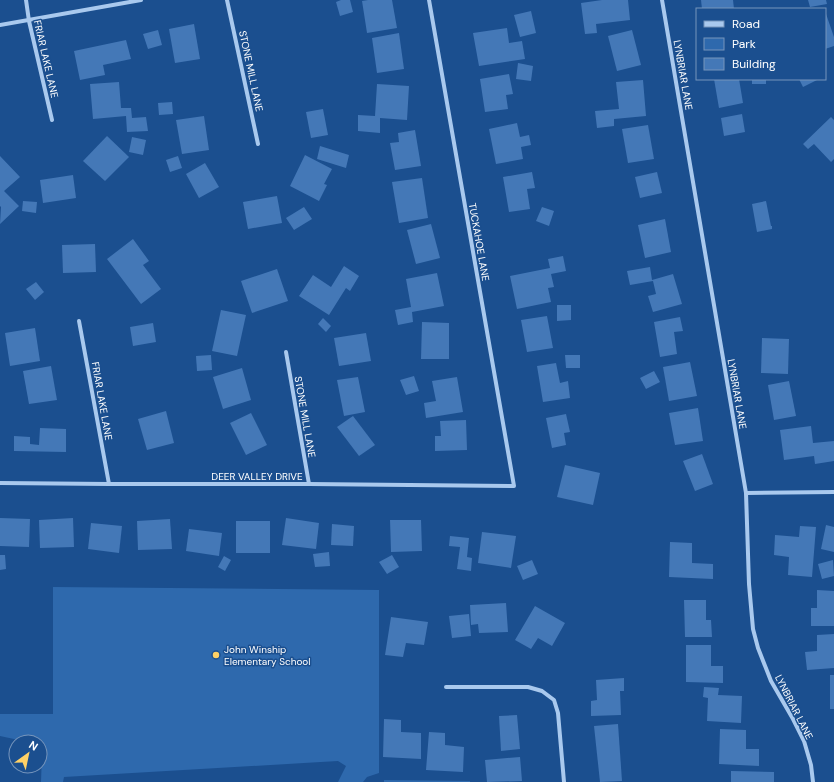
<svg xmlns="http://www.w3.org/2000/svg" width="834" height="782" viewBox="0 0 834 782" font-family="'DM Sans',sans-serif">
<style>
.green{fill:#2e69ad}
.building{fill:#4478b7}
.lines{fill:none;stroke-linecap:round;stroke-linejoin:round}
.minor{stroke:#a9c9ee;stroke-width:4}
.poi-dot{fill:#ffd166;stroke:#1b4f8f;stroke-width:1.5}
.labels{text-anchor:middle;dominant-baseline:central;stroke-width:3;stroke-linejoin:round;paint-order:stroke}
.street-label{font-size:10px;fill:#fff;stroke:#1b4f8f}
.poi-label{font-size:10px;fill:#fff;stroke:#1b4f8f;text-anchor:start}
</style>
<rect width="100%" height="100%" fill="#1b4f8f"/>
<g class="green">
<path d="M53,587L379,590V773L367,777L363,782H338L346,766L338,761L64,777L63,782H41L42,755L40,753V742H28L0,736V714H53Z"/>
<path d="M384,780L470,781V782H384Z"/>
</g>
<g class="building">
<path d="M341,0H350L353,12L340,16L336,2Z"/>
<path d="M368,0H392L397,28L367,33L362,1Z"/>
<path d="M602,0H628L630,20L596,24L597,33L585,34L581,3Z"/>
<path d="M701,0H733L734,9H702Z"/>
<path d="M808,0H826L827,4L810,7Z"/>
<path d="M531,11L536,33L520,37L514,15Z"/>
<path d="M825,11L834,37V46L825,49Z"/>
<path d="M194,24L200,59L175,63L169,29Z"/>
<path d="M507,28L509,43L522,41L525,59L479,66L473,33Z"/>
<path d="M158,30L162,45L148,49L143,34Z"/>
<path d="M632,30L641,65L617,71L608,36Z"/>
<path d="M399,33L404,69L377,73L372,38Z"/>
<path d="M126,40L131,59L103,65L105,75L80,80L74,51Z"/>
<path d="M518,63L533,66L531,81L516,79Z"/>
<path d="M509,74L513,94L506,95L508,109L485,112L480,79Z"/>
<path d="M714,79H739L743,103L719,108Z"/>
<rect x="752" y="79" width="14" height="5"/>
<path d="M799,79H819L803,87Z"/>
<path d="M643,80L646,116L614,119V126L597,128L595,111L619,109L616,82Z"/>
<path d="M119,82L121,108H131L132,118L146,117L148,131L127,132L126,116L93,119L90,84Z"/>
<path d="M377,84L409,86L407,120L380,118V133L358,131V115L375,116Z"/>
<path d="M172,102L173,114L159,115L158,103Z"/>
<path d="M323,109L328,135L311,138L306,112Z"/>
<path d="M742,114L745,132L724,136L721,118Z"/>
<path d="M204,116L209,150L182,154L176,120Z"/>
<path d="M831,117L834,120V159L831,162L814,144L808,149L803,144Z"/>
<path d="M517,123L520,137L529,135L531,145L521,147L523,159L496,164L489,129Z"/>
<path d="M648,125L654,159L628,163L622,129Z"/>
<path d="M415,130L421,166L395,170L390,143L399,142L398,133Z"/>
<path d="M107,136L129,157L105,181L83,161Z"/>
<path d="M132,137L146,140L143,155L129,152Z"/>
<path d="M320,146L349,155L346,168L317,159Z"/>
<path d="M305,155L332,169L324,184L327,185L319,201L290,186Z"/>
<path d="M0,156L20,177L4,191L19,206L0,224L1,207L0,206Z"/>
<path d="M178,156L182,168L170,172L166,160Z"/>
<path d="M205,163L219,187L199,198L186,174Z"/>
<path d="M532,172L535,188L527,189L530,209L509,212L503,177Z"/>
<path d="M657,172L662,193L640,198L635,177Z"/>
<path d="M73,175L76,198L43,203L40,180Z"/>
<path d="M422,178L428,218L399,223L392,182Z"/>
<path d="M277,196L282,223L248,229L243,202Z"/>
<path d="M23,201L37,202L36,213L22,211Z"/>
<path d="M766,201L771,226H772V229L757,232L752,204Z"/>
<path d="M304,207L312,219L294,230L286,218Z"/>
<path d="M542,207L554,211L549,226L536,221Z"/>
<path d="M665,219L671,252L645,258L638,225Z"/>
<path d="M431,224L440,258L416,264L407,230Z"/>
<path d="M133,239L149,261L143,265L161,289L141,304L107,259Z"/>
<path d="M95,244L96,272L63,273L62,245Z"/>
<path d="M563,256L566,271L551,274L554,287L548,288L551,302L517,309L510,276L550,268L548,259Z"/>
<path d="M344,266L359,276L350,291L346,288L329,315L299,296L313,275L331,287Z"/>
<path d="M650,267L652,280L673,274L682,304L653,312L648,296L656,294L653,281L630,285L627,271Z"/>
<path d="M277,269L288,301L252,313L241,281Z"/>
<path d="M437,273L444,306L412,312L413,322L398,325L395,310L411,307L406,279Z"/>
<path d="M36,282L44,292L35,300L26,289Z"/>
<path d="M557,305H571V320L557,321Z"/>
<path d="M221,310L246,315L237,356L212,351Z"/>
<path d="M547,316L553,348L527,352L521,320Z"/>
<path d="M680,317L683,331L674,332L677,354L660,357L654,322Z"/>
<path d="M323,318L331,326L326,332L318,324Z"/>
<path d="M422,322L449,323V359H421Z"/>
<path d="M153,323L156,342L133,346L130,327Z"/>
<path d="M35,328L40,361L10,366L5,333Z"/>
<path d="M366,333L371,361L339,366L334,338Z"/>
<path d="M762,338L789,339L788,374L761,373Z"/>
<path d="M211,355L212,370L197,371L196,356Z"/>
<path d="M565,355H580V368H566Z"/>
<path d="M690,362L697,396L669,401L663,367Z"/>
<path d="M556,363L560,383L568,381L570,398L543,402L537,366Z"/>
<path d="M51,366L57,400L29,404L23,371Z"/>
<path d="M242,368L251,400L223,409L213,377Z"/>
<path d="M654,371L660,382L646,389L640,378Z"/>
<path d="M414,376L419,391L406,395L400,380Z"/>
<path d="M358,377L365,412L344,416L337,380Z"/>
<path d="M457,377L463,412L426,418L424,403L436,401L432,381Z"/>
<path d="M789,381L796,416L774,420L768,385Z"/>
<path d="M698,408L703,441L675,445L669,413Z"/>
<path d="M166,411L174,443L147,450L138,419Z"/>
<path d="M251,413L267,445L246,455L230,423Z"/>
<path d="M566,414L570,432L564,433L566,445L552,448L546,418Z"/>
<path d="M353,416L375,445L359,456L337,427Z"/>
<path d="M466,420L467,450L435,451V436H441L440,421Z"/>
<path d="M811,426L813,443L834,441V461L815,464L814,456L784,460L780,430Z"/>
<path d="M40,428L66,429V452L14,451V436L30,437V444L39,445Z"/>
<path d="M702,454L713,484L695,491L683,461Z"/>
<path d="M565,465L600,473L593,505L557,497Z"/>
<path d="M0,518L30,519L29,547L0,546Z"/>
<path d="M73,518L74,547L40,548L39,520Z"/>
<path d="M286,518L319,523L316,549L282,545Z"/>
<path d="M170,519L172,549L138,550L137,521Z"/>
<path d="M390,520H421L422,551L391,552Z"/>
<rect x="236" y="521" width="34" height="32"/>
<path d="M91,523L122,526L119,553L88,549Z"/>
<path d="M332,524L354,526L353,546L331,545Z"/>
<path d="M826,525L834,527V552L821,549Z"/>
<path d="M800,526L816,527L812,577L788,575L789,557L774,555L775,535L799,537Z"/>
<path d="M189,529L222,533L219,556L186,551Z"/>
<path d="M482,532L516,536L511,568L478,563Z"/>
<path d="M450,536L469,538L467,557L472,558L471,571L457,569L460,547L449,546Z"/>
<path d="M670,542L692,543V563L713,564V579L669,577Z"/>
<path d="M329,552L330,566L315,567L313,554Z"/>
<path d="M0,555H5L6,569L0,570Z"/>
<path d="M392,555L399,567L387,574L379,562Z"/>
<path d="M224,556L231,560L225,571L218,567Z"/>
<path d="M532,560L538,574L523,580L517,566Z"/>
<path d="M833,560L834,576L822,579L818,564Z"/>
<path d="M817,590L834,591V626H811V608H817Z"/>
<path d="M684,600H706V620H711L712,637H685Z"/>
<path d="M506,603L508,632L479,633L478,624L471,625L470,605Z"/>
<path d="M535,606L565,623L552,646L538,638L531,649L515,640Z"/>
<path d="M469,614L471,636L452,638L449,616Z"/>
<path d="M391,617L428,622L424,645L406,643L403,657L385,655Z"/>
<path d="M834,634V668L807,670L805,652L817,651V635Z"/>
<path d="M686,645H711V666H723V683L686,682Z"/>
<rect x="830" y="675" width="4" height="34"/>
<path d="M624,678V691H620L621,715L591,716V701L597,700L596,680Z"/>
<path d="M704,687L719,688L718,695L742,696L741,723L707,721L708,698L703,697Z"/>
<path d="M517,715L520,749L501,751L499,716Z"/>
<path d="M384,719L401,720V732L421,733V759L383,757Z"/>
<path d="M618,724L622,781L600,782L594,726Z"/>
<path d="M720,729L746,730V749H759V766L719,764Z"/>
<path d="M429,732L445,733V745L464,747L463,772L426,770Z"/>
<path d="M520,757L522,781L487,782L485,760Z"/>
<path d="M731,771L774,772V782H731Z"/>
</g>
<g class="lines">
<g class="minor">
<path d="M26,0L29,21L52,120"/>
<path d="M227,0L258,144"/>
<path d="M662,0L746,493L749,584L753,629L758,648L771,681L793,719L804,741L811,765L813,782"/>
<path d="M0,25L141,0"/>
<path d="M79,321L109,484"/>
<path d="M286,352L309,484"/>
<path d="M0,483L109,484H309L514,486L429,0"/>
<path d="M746,493L834,492"/>
<path d="M446,687H528L542,691L554,700L558,713L564,782"/>
</g>
</g>
<circle class="poi-dot" cx="216" cy="655" r="4"/>
<g class="labels">
<g class="street-label">
<text transform="translate(46 59) rotate(77)">FRIAR LAKE LANE</text>
<text transform="translate(251 71) rotate(78)">STONE MILL LANE</text>
<text transform="translate(683 75) rotate(80)">LYNBRIAR LANE</text>
<text transform="translate(479 242) rotate(80)">TUCKAHOE LANE</text>
<text transform="translate(737 394) rotate(80)">LYNBRIAR LANE</text>
<text transform="translate(102 401) rotate(80)">FRIAR LAKE LANE</text>
<text transform="translate(305 417) rotate(80)">STONE MILL LANE</text>
<text x="257" y="476">DEER VALLEY DRIVE</text>
<text transform="translate(794 707) rotate(63)">LYNBRIAR LANE</text>
</g>
<g class="poi-label">
<text x="224" y="649">John Winship<tspan x="224" dy="12">Elementary School</tspan></text>
</g>
</g>
<rect x="696" y="8" width="130" height="72" fill="#1b4f8f" stroke="#7695bc"/>
<rect x="704" y="21" width="20" height="6" fill="#a9c9ee" stroke="#7695bc"/>
<text x="732" y="28" font-size="12" fill="#ffffff">Road</text>
<rect x="704" y="38" width="20" height="12" fill="#2e69ad" stroke="#7695bc"/>
<text x="732" y="48" font-size="12" fill="#ffffff">Park</text>
<rect x="704" y="58" width="20" height="12" fill="#4478b7" stroke="#7695bc"/>
<text x="732" y="68" font-size="12" fill="#ffffff">Building</text>
<g transform="translate(28 754) rotate(33)"><circle r="19" fill="#1b4f8f" stroke="#7695bc"/>
<path d="M0-3L7 15L0 10L-7 15Z" fill="#ffd166"/>
<text y="-6" font-size="11" font-weight="bold" text-anchor="middle" fill="#ffffff">N</text>
</g>
</svg>
